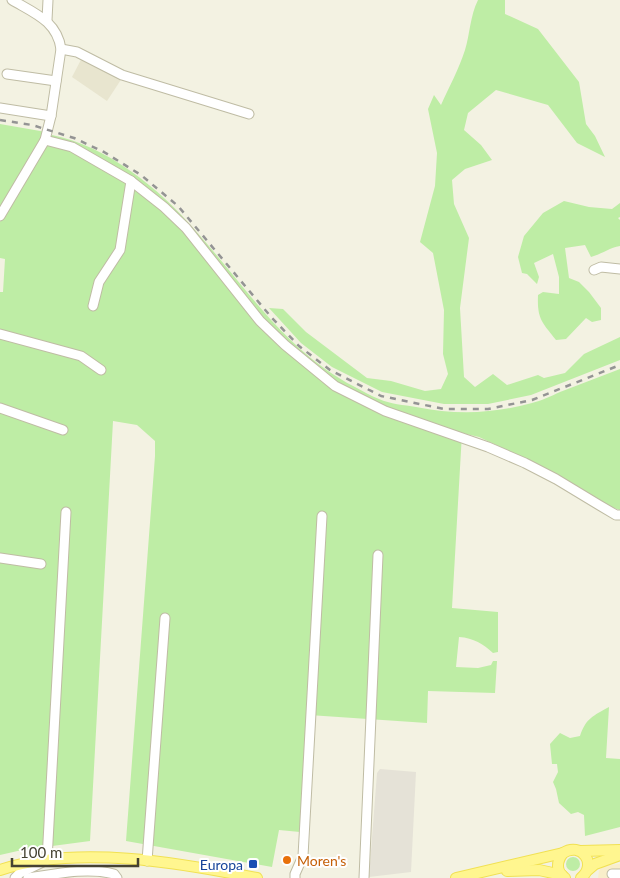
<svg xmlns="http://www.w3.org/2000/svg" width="620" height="878" viewBox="0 0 620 878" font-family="Lato,sans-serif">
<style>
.residential{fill:#e8e5cf}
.commercial{fill:#f9eeca}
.industrial{fill:#e5e2d7}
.green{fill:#beeda5}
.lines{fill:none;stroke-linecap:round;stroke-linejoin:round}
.minor-casing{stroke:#bfbca4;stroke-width:11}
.major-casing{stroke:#f1e153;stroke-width:12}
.minor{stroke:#fff;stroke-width:9}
.major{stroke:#fff68f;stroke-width:10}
.rail{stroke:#949494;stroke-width:2.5;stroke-dasharray:6 6;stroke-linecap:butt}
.food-dot{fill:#e8710a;stroke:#fff;stroke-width:2}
.transit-dot{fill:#1a4fb4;stroke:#fff;stroke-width:2}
.labels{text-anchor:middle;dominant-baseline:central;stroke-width:4;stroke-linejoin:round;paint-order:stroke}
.food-label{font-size:14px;fill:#c56008;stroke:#fff;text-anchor:start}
.transit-label{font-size:14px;fill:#164399;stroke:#fff;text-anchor:end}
</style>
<rect width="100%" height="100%" fill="#f3f2e2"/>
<path class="residential" d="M85,52L126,72L107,101L72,77Z"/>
<path class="commercial" d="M620,864V878H598L599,871L602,866Z"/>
<path class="industrial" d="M380,769L416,772L411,872L369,877L377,773Z"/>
<g class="green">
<path d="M478,0H505V14L538,29L579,82L586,124L595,136L605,157L577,143L548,105L496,90L468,113L464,130L481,145L492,160L465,169L452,180L454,204L469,238L460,308L464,377L475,387L493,374L507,385L538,375L544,378L565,373L584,354L620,337V360L531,395L488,404H444L382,392L332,367L301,343L269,308L283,309L306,332L367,378L391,381L425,391L441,389L448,374L443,354L444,310L433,253L420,242L435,186L437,153L428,109L434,95L441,105C449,87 459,69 465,50C470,34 470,16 478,0Z"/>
<path d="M0,124L46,132L0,211Z"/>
<path d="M52,135C107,146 159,188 195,230C246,287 285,351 355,387C363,391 371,396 379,399C390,404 404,405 416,407C456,415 492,414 532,403C541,401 551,396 560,392C580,384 600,377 620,369V510L602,504L573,484L541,466L479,437L462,433L452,608L498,612V652L493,653C483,644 474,638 459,637L456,667L478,668L491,665L493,661H497L495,693L428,691L427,723L309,715L300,832L279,830L272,867L126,841L155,456V441L137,425L113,421L90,841L22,850L0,855V292H3L5,259L0,258V222Z"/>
<path d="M564,201L589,207L612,209L620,203V217L618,218L620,220V246C609,248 602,254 591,257L585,245L565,248L569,278L579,282L589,292L601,308V320L592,322L586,318L566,339L556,340C542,322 537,319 538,295L543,292L559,294V277L553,254L534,263L539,277L537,284L527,274L522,273L518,257L524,236L543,213Z"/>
<path d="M609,707L606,758L620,759V827L585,836L584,815L578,812L571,814L559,803L556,789L553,782L558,772L557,764H552L550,744L560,733L570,738L580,736C586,718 593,716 609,707Z"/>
<circle cx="573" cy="864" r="7"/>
</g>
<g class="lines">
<g class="minor-casing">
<g id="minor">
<path d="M47,20L48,0"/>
<path d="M61,49L77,52L122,75L249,114"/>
<path d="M7,74L56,81"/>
<path d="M0,108L51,116"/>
<path d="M45,140L72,147L131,181L164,207L186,228L260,321L285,345L335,386L385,411L488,447L525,463L556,479L599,505L616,515H620"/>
<path d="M0,216L45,140L51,116L61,49C57,21 34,13 12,0"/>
<path d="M594,270L601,267L620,269"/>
<path d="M93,306L99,282L120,250L131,181"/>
<path d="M0,334L81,356L101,370"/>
<path d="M0,408L63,430"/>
<path d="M0,558L41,564"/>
<path d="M147,861L165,618"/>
<path d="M612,874H620"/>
<path d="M15,878L20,873L47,860L66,512"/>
<path d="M28,878C55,874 87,867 114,874L117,878"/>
<path d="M295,878V874L303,856L322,516"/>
<path d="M364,878L378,555"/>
</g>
</g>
<g class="major-casing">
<g id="major">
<path d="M581,851L620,850"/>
<path d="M0,870C76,844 180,863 257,878"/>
<path d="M588,870L595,864L620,855"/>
<path d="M507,871L539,870L562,875"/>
<path d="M456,878L563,853"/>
<path d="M565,878C556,872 556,862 563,853C581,841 598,864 581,878"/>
</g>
</g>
<use href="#minor" class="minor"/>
<use href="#major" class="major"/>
<path class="rail" d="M0,120L32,125L74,138L104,152L141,175L178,206L272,318L299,346L330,370L381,396L444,409H488L532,400L620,365"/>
</g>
<circle class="food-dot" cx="287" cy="860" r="5"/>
<rect class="transit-dot" x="248" y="859" width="10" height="10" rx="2.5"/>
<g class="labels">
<g class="food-label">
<text x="297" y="860">Moren's</text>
</g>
<g class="transit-label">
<text x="243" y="864">Europa</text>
</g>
</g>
<path d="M12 858v8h126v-8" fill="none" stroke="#454232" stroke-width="2.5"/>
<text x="20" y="858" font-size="15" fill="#454232" stroke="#ffffff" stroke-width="4" paint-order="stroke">100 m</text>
</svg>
